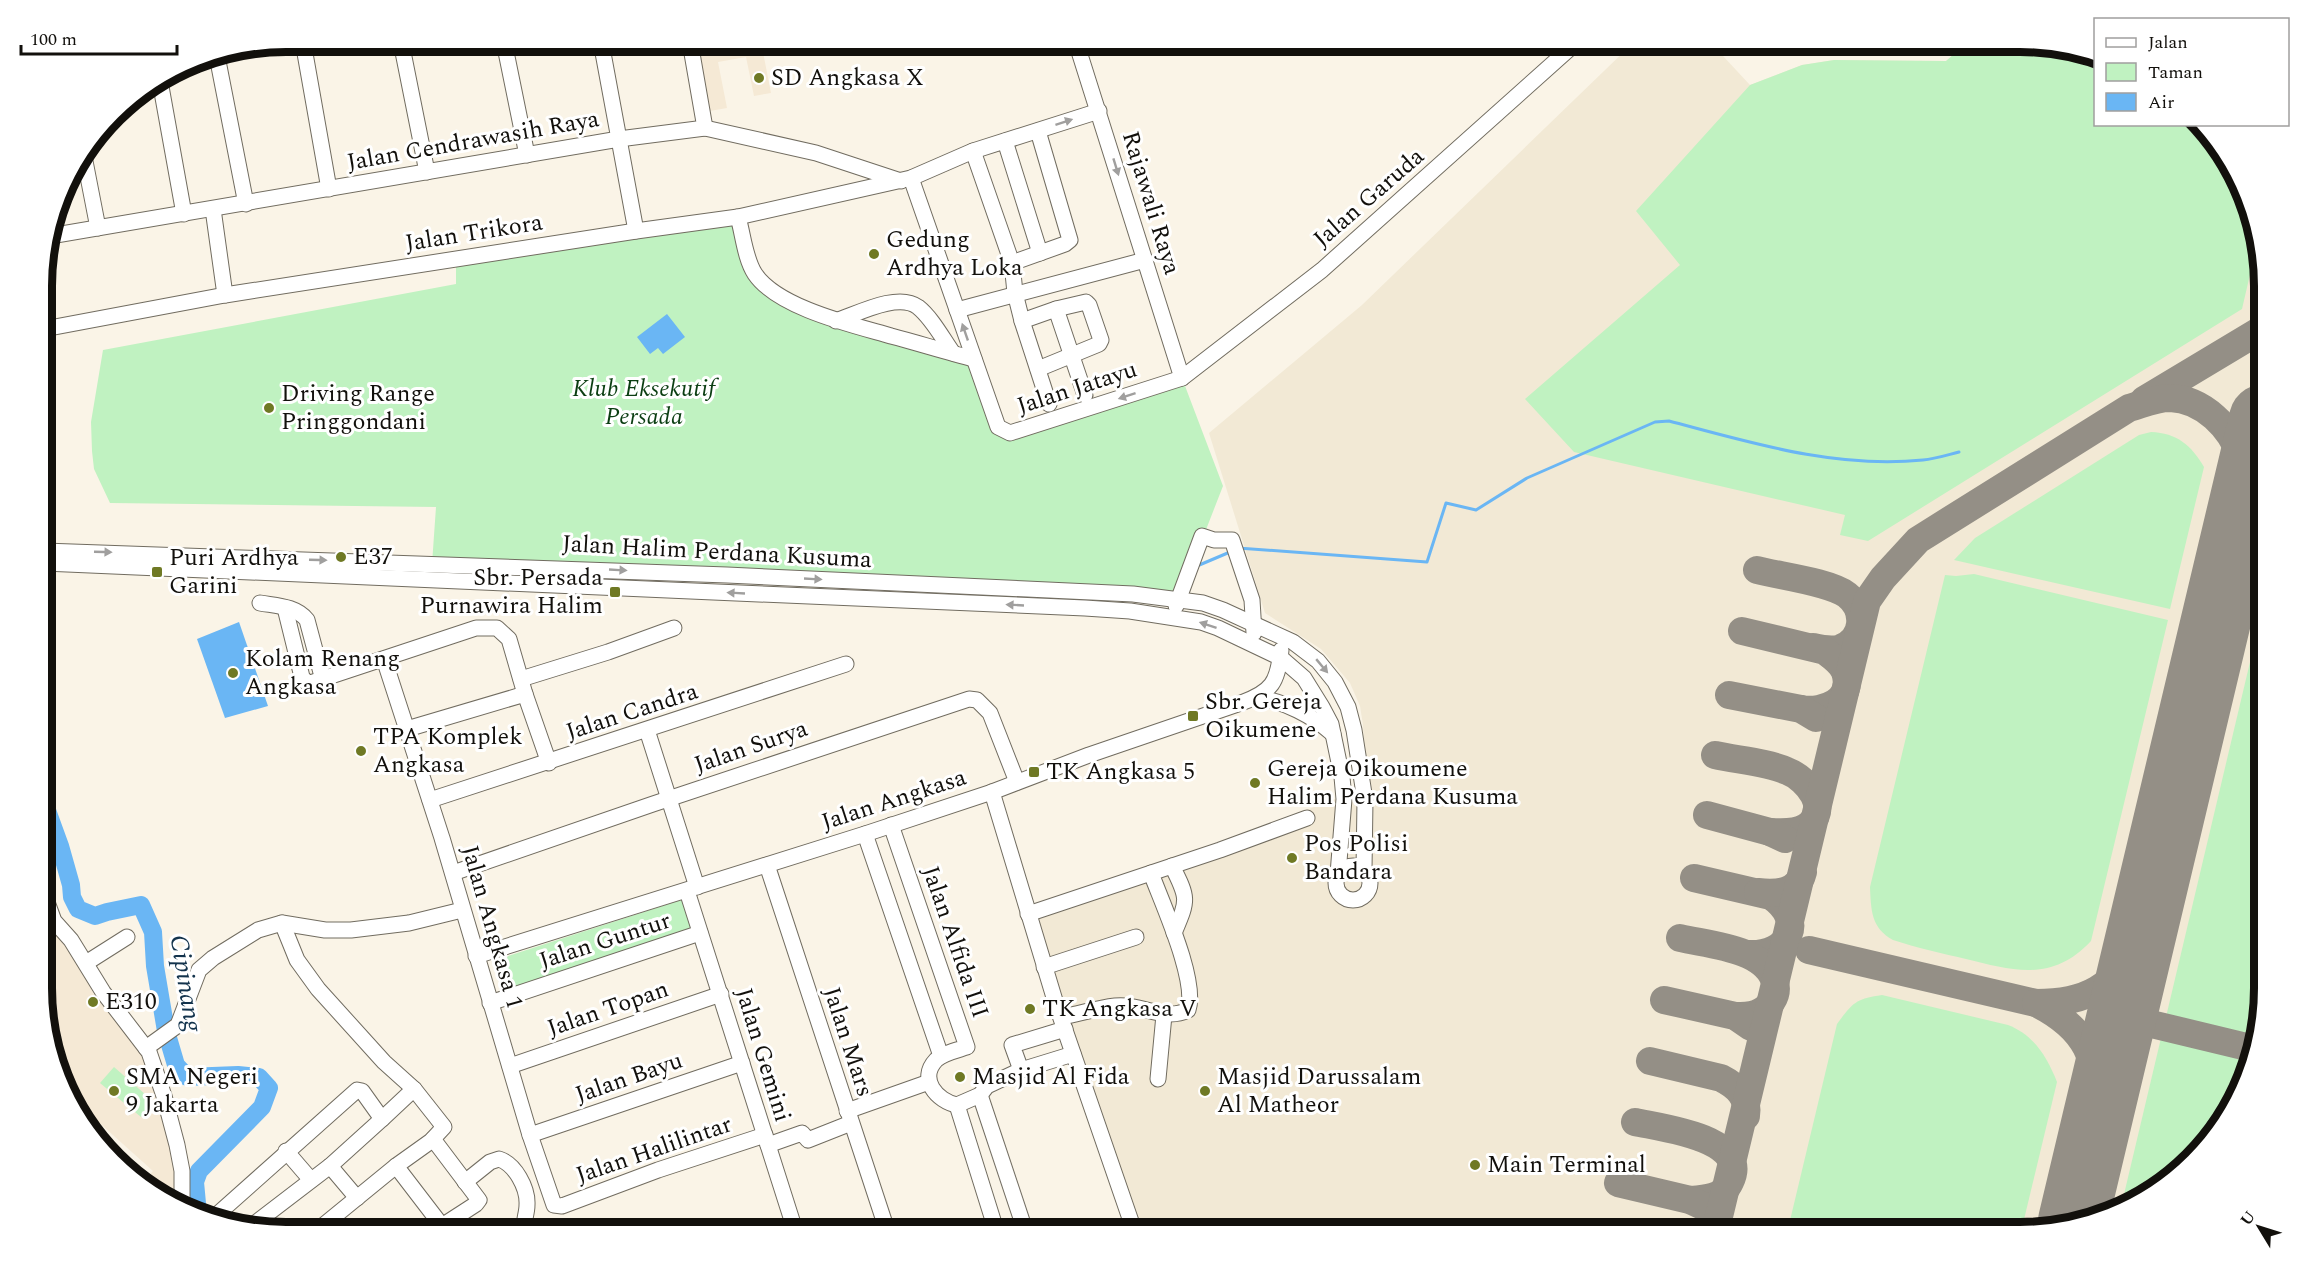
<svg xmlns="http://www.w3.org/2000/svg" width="2307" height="1275" viewBox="0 0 2307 1275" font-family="Spectral,serif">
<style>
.built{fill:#f2e9d5}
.education{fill:#f5e9d5}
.green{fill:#c0f2c1}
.water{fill:#6ab6f4}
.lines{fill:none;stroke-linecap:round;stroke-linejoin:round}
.stream{stroke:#6ab6f4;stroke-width:3}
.river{stroke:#6ab6f4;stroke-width:18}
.taxiway{stroke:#948f86;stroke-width:28}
.runway{stroke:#948f86;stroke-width:70}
.minor-casing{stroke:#716c60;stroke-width:17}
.minor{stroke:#fff;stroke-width:15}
.oneway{fill:#a09f9e}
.poi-dot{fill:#6f7924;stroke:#fff;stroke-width:2}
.labels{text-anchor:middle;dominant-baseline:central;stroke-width:6;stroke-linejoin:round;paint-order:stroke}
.poi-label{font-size:24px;fill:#12100c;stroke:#fff;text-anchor:start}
.street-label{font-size:24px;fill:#12100c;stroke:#fff}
.park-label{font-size:24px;font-style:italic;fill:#0b3e12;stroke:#fff}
.water-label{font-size:26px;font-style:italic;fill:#13334c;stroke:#fff}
.rim{fill:none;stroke:#12100c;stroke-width:8}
</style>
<rect width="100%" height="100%" fill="#faf4e7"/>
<path class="built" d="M1634,42H1710L1750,85L1802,65L1834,60L1946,61L1968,42H2021L2084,50L2095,55L2096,124L2196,125L2224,151L2252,208L2264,270V1004L2232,1110L2194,1161L2143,1200L2036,1232L1142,1233L1029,909L1151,871L1350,793L1366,789L1363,725L1360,706L1350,683L1321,649L1265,613L1209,433L1362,305Z"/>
<g class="education">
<path d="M720,42H761L771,93L754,96L746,57L718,62L727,108L710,111L697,47Z"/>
<path d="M48,916L76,957L95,997L141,1049L177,1162L176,1188L161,1197L145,1180L153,1171L74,1100L44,1020V921Z"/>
</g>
<g class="green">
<path d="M1968,42C2006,42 2060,40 2095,55L2096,124L2196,125L2224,151L2252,208L2258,240L2242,309L1868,541L1840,535L1845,515L1574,452L1525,399L1680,265L1636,211L1750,85L1802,65L1834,60L1946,61Z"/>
<path d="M738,217L756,275L785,297L974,359L1005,432L1182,378L1223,486L1179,599L432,564L436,507L110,503L94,469L92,451L91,422L103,350L456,284V259Z"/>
<path d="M2151,432C2177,433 2191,445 2204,467L2170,609L1954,560L1975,538L2139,435Z"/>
<path d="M1974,574L2168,620L2091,941C2053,982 2014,971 1966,959C1941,953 1917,948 1893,940C1871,928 1871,910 1870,887L1945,575L1956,576Z"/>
<path d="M2264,603V1004L2232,1110L2194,1161L2143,1200L2121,1207Z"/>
<path d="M687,898L696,927L508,989L499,959Z"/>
<path d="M1882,995L2008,1025C2034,1035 2047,1057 2057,1082L2021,1232L1787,1233L1837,1024C1853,1002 1856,999 1882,995Z"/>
<path d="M114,1067L154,1102L141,1117L100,1083Z"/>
</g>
<g class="water">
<path d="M667,314L685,337L663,354L658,348L650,354L637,337Z"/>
<path d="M239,622L268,706L225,718L197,639Z"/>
</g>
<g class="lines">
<g class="stream">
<path d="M1238,548L1427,562L1446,503L1476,510L1527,478L1655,422L1669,421C1752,443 1836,469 1923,460C1935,459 1947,455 1959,452"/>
<path d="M1197,566L1230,552"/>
</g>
<path class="river" d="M44,802L60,846L71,885L72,897L78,909L95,916L107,912L141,905L153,932L155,966L166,1031L176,1065L187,1077L238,1075L259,1077L269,1088L262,1107L199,1171L195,1182L198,1214"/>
<g class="taxiway">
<path d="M2144,400L2264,328"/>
<path d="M2235,542C2235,566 2244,584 2264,597"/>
<path d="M1757,570C1780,576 1830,582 1847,595C1866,610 1865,638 1841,648C1833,651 1822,649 1813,647"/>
<path d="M1742,631L1825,651C1833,657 1842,663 1845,672C1855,701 1823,713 1801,709"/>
<path d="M2214,631C2227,614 2242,602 2264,601"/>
<path d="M1729,695L1801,709L1816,718"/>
<path d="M1715,755C1737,760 1767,762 1787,771C1808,779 1832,810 1806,827C1795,834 1781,832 1770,832"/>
<path d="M1707,815L1770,832L1785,839"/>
<path d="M1694,878L1771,896C1807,921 1789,956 1748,954"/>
<path d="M1758,892C1777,894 1798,893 1803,872"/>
<path d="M1680,938C1709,945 1762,948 1774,979C1777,987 1776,995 1772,1001C1763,1015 1750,1016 1735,1016"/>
<path d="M1809,950L2036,1003"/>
<path d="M1664,1000L1735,1016L1751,1027"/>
<path d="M2122,1017L2251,1048"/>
<path d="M1650,1061L1721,1078C1737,1086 1749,1097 1746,1116"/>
<path d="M2099,1113C2097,1058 2088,1029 2036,1003C2088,1003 2113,987 2139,943"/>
<path d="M1635,1122C1661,1128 1752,1138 1730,1182C1723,1198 1705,1199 1690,1200"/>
<path d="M1618,1183L1690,1200L1705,1207"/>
<path d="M1715,1233L1867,601L1883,578L1918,540L2129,408C2143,404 2156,398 2170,398C2203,399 2232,428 2241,458C2246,474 2243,493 2243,510"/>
</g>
<path class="runway" d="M2073,1221L2264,419"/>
<g class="minor-casing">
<g id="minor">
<path d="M303,42L329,189"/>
<path d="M401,42L427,172"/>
<path d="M504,42L527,155"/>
<path d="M601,42L636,231"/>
<path d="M690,42L705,128"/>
<path d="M1076,42L1182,378"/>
<path d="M217,56L246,204"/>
<path d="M160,81L184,214"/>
<path d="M1005,141L1040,253"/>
<path d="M973,151L1012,263L1015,293L1022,321L1049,404"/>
<path d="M84,156L98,228"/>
<path d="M911,178L998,427L1010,433L1182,378L1322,270L1577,42"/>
<path d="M213,209L225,295"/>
<path d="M738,217C743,234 745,259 755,274C778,308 853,325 891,336C918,343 946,352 974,359"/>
<path d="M50,236L619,139L705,128L816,153L901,181"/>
<path d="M1012,263L1065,244L1070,240L1038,131"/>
<path d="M1056,309L1085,395"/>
<path d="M957,310L1145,260"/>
<path d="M836,321C857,314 898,292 918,307C932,318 943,339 953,353"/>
<path d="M1022,321L1056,309L1086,302L1089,305L1101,340L1099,344L1038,369"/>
<path d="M44,329L225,295L636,231L738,217L911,178L973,151L1099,111"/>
<path d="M44,551L727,575L1133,594L1203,603L1223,610L1293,642L1318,661L1335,682L1348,707L1354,730L1365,800L1364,870"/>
<path d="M44,563L1085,608L1130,611L1201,622L1218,628L1281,658L1304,678L1322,707L1331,724L1342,777L1344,799L1338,874"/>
<path d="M260,603C277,606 296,606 307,620L323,680"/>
<path d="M1176,606L1202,536L1214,540H1232L1252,600L1254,633"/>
<path d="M285,608L302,677L307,683H310L476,628H497L509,639L525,694L549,763"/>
<path d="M384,659L442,838L530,1135L554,1205L562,1206L658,1170L765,1135"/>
<path d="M521,679L608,652L674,628"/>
<path d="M1257,697C1287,703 1310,714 1333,734"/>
<path d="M407,729L525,694"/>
<path d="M647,730L697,887"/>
<path d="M992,792L1056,1004L1135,1233"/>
<path d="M430,800L846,664"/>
<path d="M891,825L967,1047C958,1050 943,1053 936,1060C918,1079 937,1101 957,1105L980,1095L987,1086L1021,1070L1073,1054"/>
<path d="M865,834L941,1056"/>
<path d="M767,865L888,1233"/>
<path d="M1172,866C1189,899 1188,900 1174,933"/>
<circle cx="1353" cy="883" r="17"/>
<path d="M453,873L653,804L969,699L977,700L990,713L1017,782"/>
<path d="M687,891L796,1233"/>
<path d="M44,894L54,921L71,940L103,992L149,1052L164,1096L177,1145L182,1171V1208"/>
<path d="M1028,914L1220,850L1307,818"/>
<path d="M282,923L297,960L318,989L384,1062L414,1089L444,1127L431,1141L396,1166L314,1233"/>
<path d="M476,956L865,834L992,792L1089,755L1241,703C1272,692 1278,682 1281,650"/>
<path d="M86,963L127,937"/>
<path d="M1044,967L1136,937"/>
<path d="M490,1003L700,933"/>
<path d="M1061,1017C1079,1014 1097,1008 1115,1006C1141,1003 1164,1022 1188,1010C1198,981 1162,903 1151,873"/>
<path d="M146,1048L178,1025L199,970L213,958L258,930L282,923L325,930H351L409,923L462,910"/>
<path d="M510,1066L721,994"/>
<path d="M1021,1070L1012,1045L1065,1029"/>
<path d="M1158,1079L1164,1015"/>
<path d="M980,1095L1026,1233"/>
<path d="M957,1105L997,1233"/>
<path d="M847,1111L929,1082"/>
<path d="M530,1135L742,1063"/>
<path d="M433,1139L479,1200L476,1204L442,1226"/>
<path d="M768,1145L802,1133L808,1140L851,1123"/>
<path d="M286,1151L311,1180"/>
<path d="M330,1166L357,1198"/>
<path d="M396,1166L442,1226L432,1233"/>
<path d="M465,1182L490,1162L499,1159C515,1164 528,1188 527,1205C527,1215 522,1223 525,1233"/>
<path d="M211,1220L357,1090L362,1091L382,1119L414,1089"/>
<path d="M249,1228L330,1166L382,1119"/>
</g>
</g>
<use href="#minor" class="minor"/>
</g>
<defs><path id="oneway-solid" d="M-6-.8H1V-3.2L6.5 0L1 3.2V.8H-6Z" transform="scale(1.5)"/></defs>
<g class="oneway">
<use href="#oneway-solid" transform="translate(1064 122) rotate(-18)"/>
<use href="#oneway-solid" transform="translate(1116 167) rotate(73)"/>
<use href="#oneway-solid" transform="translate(965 332) rotate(-109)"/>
<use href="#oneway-solid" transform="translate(1127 396) rotate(162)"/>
<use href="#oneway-solid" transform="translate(103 552) rotate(2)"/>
<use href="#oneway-solid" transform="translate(318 560) rotate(2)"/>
<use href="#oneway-solid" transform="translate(618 570) rotate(3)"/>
<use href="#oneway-solid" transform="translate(813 579) rotate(3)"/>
<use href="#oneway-solid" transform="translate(736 593) rotate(-177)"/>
<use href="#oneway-solid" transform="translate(1015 605) rotate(-177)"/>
<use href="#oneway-solid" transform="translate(1208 625) rotate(-162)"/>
<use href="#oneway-solid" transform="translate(1322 666) rotate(50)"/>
</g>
<g class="poi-dot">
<circle cx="759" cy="78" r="6"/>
<circle cx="874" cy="254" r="6"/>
<circle cx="269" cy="408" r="6"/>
<circle cx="341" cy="557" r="6"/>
<rect x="151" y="566" width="12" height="12" rx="3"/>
<rect x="609" y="586" width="12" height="12" rx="3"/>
<circle cx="233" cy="673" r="6"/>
<rect x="1187" y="710" width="12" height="12" rx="3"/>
<circle cx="361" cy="751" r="6"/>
<rect x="1028" y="766" width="12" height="12" rx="3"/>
<circle cx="1255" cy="783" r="6"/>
<circle cx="1292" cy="858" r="6"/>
<circle cx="93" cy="1002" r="6"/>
<circle cx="1030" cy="1009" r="6"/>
<circle cx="960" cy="1077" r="6"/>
<circle cx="114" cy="1091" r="6"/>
<circle cx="1205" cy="1091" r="6"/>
<circle cx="1475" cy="1165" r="6"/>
</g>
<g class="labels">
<g class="poi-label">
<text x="771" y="78">SD Angkasa X</text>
<text x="886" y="240">Gedung<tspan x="886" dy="28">Ardhya Loka</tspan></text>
<text x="281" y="394">Driving Range<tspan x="281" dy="28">Pringgondani</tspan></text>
<text x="353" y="557">E37</text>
<text x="169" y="558">Puri Ardhya<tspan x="169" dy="28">Garini</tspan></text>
<text x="603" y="578" text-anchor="end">Sbr. Persada<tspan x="603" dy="28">Purnawira Halim</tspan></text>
<text x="245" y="659">Kolam Renang<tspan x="245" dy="28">Angkasa</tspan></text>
<text x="1205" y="702">Sbr. Gereja<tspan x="1205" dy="28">Oikumene</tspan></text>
<text x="373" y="737">TPA Komplek<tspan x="373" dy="28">Angkasa</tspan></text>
<text x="1267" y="769">Gereja Oikoumene<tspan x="1267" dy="28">Halim Perdana Kusuma</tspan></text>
<text x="1046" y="772">TK Angkasa 5</text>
<text x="1304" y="844">Pos Polisi<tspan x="1304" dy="28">Bandara</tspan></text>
<text x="105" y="1002">E310</text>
<text x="1042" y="1009">TK Angkasa V</text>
<text x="126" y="1077">SMA Negeri<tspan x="126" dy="28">9 Jakarta</tspan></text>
<text x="972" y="1077">Masjid Al Fida</text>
<text x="1217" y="1077">Masjid Darussalam<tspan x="1217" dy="28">Al Matheor</tspan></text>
<text x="1487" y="1165">Main Terminal</text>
</g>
<g class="street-label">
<text transform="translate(473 141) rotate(-10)">Jalan Cendrawasih Raya</text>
<text transform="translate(1369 198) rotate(-41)">Jalan Garuda</text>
<text transform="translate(1151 203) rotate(73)">Rajawali Raya</text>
<text transform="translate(474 233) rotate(-9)">Jalan Trikora</text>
<text transform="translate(1077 388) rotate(-18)">Jalan Jatayu</text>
<text transform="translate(717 552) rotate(3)">Jalan Halim Perdana Kusuma</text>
<text transform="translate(632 712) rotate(-18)">Jalan Candra</text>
<text transform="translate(751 747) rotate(-19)">Jalan Surya</text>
<text transform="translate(894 800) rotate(-18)">Jalan Angkasa</text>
<text transform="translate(492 927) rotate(74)">Jalan Angkasa 1</text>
<text transform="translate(605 941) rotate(-18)">Jalan Guntur</text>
<text transform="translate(955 942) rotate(71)">Jalan Alfida III</text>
<text transform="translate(608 1009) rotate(-19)">Jalan Topan</text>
<text transform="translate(848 1042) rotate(72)">Jalan Mars</text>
<text transform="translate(763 1055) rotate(73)">Jalan Gemini</text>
<text transform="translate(629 1078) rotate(-19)">Jalan Bayu</text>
<text transform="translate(654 1150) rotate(-19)">Jalan Halilintar</text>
</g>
<g class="park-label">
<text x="644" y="389">Klub Eksekutif<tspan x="644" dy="28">Persada</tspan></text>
</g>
<g class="water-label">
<text transform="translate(186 983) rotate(81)">Cipinang</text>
</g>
</g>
<path d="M0 0H2307V1275H0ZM286 52H2020A234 234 0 0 1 2254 286V988A234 234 0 0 1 2020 1222H286A234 234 0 0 1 52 988V286A234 234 0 0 1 286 52Z" fill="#fff" fill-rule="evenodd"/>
<path class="rim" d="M286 52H2020A234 234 0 0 1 2254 286V988A234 234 0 0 1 2020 1222H286A234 234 0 0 1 52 988V286A234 234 0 0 1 286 52Z"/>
<rect x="2094" y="18" width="195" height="108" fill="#ffffff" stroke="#a09f9e" stroke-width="1.5"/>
<rect x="2106" y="38" width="30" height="9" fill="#ffffff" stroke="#a09f9e" stroke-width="1.5"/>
<text x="2148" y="48" font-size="18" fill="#12100c">Jalan</text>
<rect x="2106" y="63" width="30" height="18" fill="#c0f2c1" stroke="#a09f9e" stroke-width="1.5"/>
<text x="2148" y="78" font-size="18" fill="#12100c">Taman</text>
<rect x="2106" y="93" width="30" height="18" fill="#6ab6f4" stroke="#a09f9e" stroke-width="1.5"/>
<text x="2148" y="108" font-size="18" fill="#12100c">Air</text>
<g transform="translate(2259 1227) rotate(308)" stroke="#ffffff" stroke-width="4.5" paint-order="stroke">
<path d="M0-4.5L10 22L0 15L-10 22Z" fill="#12100c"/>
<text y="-9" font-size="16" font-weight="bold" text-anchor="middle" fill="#12100c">U</text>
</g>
<path d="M21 45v9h156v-9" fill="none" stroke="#12100c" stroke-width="3"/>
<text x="30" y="45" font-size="18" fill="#12100c" stroke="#ffffff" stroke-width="4.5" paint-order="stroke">100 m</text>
</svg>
